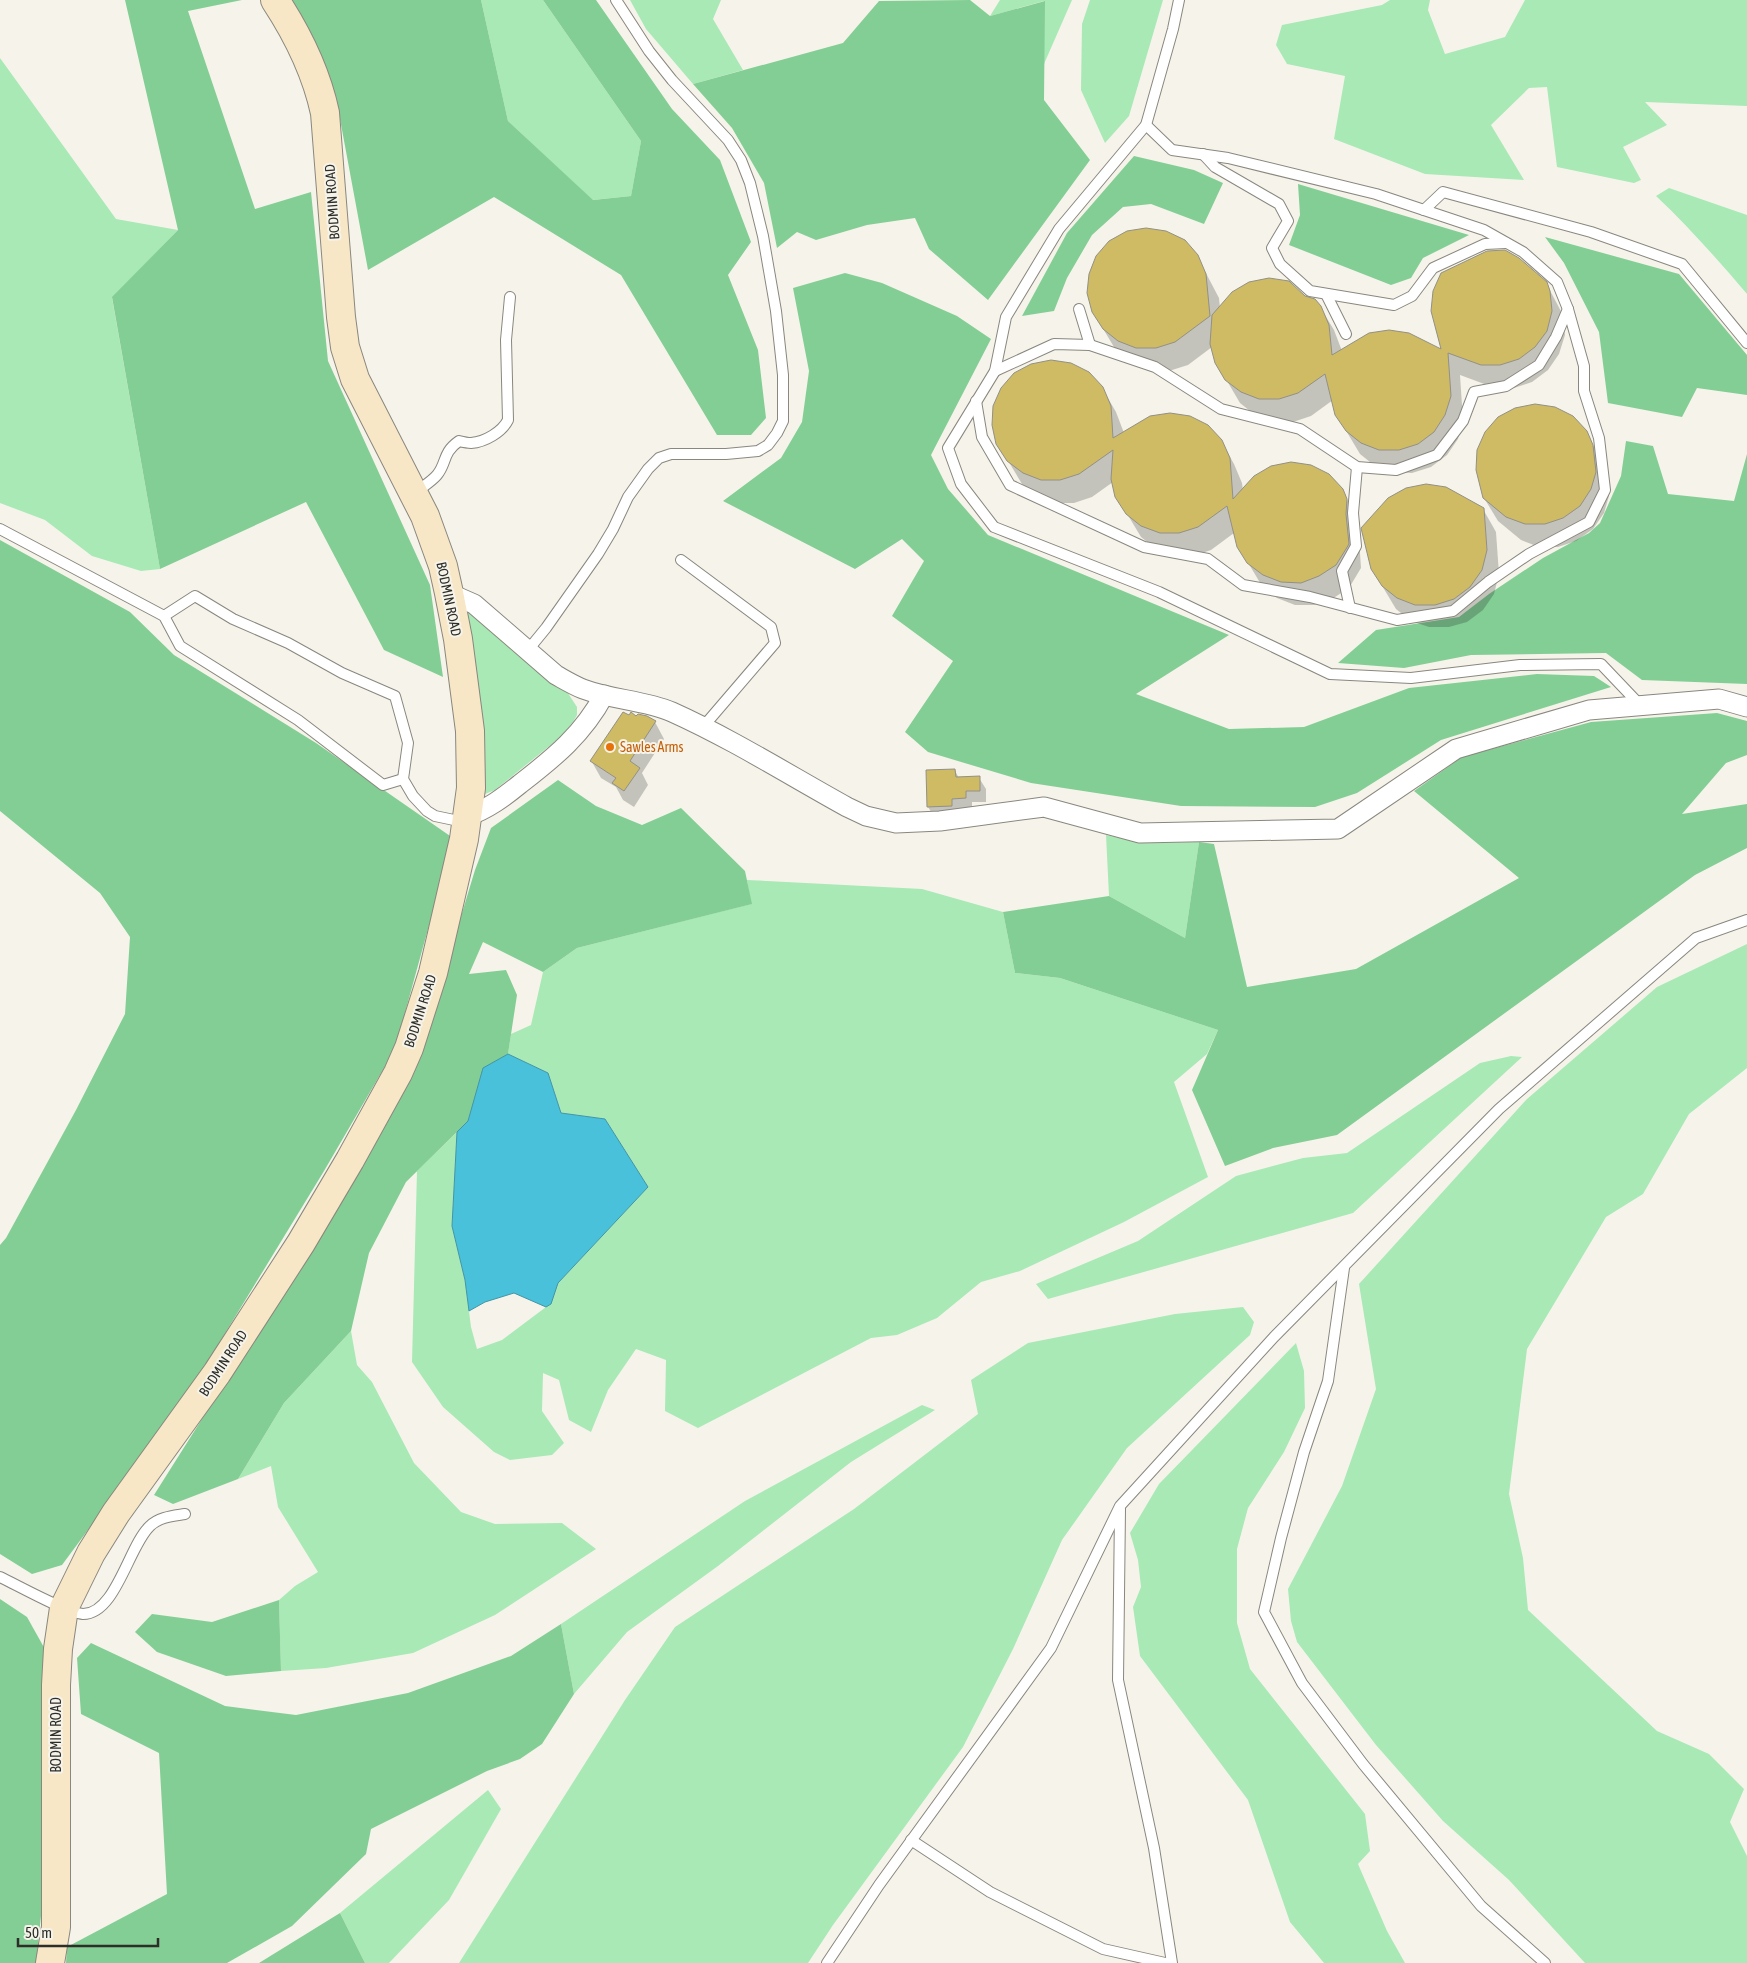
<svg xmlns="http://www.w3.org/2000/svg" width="1747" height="1963" viewBox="0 0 1747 1963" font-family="'Asap Condensed',sans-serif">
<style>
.green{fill:#a8e9b6}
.forest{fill:#83ce95}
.water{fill:#49c1db;stroke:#4195a6}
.shadow{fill:#0003}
.building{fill:#cfbb63;stroke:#929087}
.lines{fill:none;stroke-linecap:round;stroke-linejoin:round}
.service-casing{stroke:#89877e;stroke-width:12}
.minor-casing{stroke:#89877e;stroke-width:21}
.secondary-casing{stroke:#89877e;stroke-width:30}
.service{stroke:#fff;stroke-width:10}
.minor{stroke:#fff;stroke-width:19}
.secondary{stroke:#f7e7c6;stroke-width:28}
.food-dot{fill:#e8710a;stroke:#f6f4ea;stroke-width:2}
.labels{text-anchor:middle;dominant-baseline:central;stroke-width:4;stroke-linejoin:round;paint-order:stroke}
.street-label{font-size:14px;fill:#2d2d29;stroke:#f6f4ea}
.food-label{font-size:14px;fill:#c56008;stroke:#f6f4ea;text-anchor:start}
</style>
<rect width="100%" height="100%" fill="#f6f4ea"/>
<g class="green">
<path d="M481,0H543L641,141L631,196L592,200L508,121Z"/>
<path d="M630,0H721L713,19L743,70L693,84L646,29Z"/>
<path d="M1000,0H1072L1044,64V1L990,16Z"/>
<path d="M1090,0H1163L1129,116L1105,143L1081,90L1082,24Z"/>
<path d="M1390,0H1430L1428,10L1445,54L1505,37L1525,0H1747V106L1645,102L1667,125L1623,147L1641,180L1634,183L1557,167L1547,87L1529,88L1491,125L1524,180L1425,174L1334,139L1345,76L1287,64L1276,45L1282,25L1382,5Z"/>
<path d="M0,58L116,219L178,230L112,298L160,569L141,571L92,556L45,520L0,503Z"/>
<path d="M1669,188L1747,215V294C1718,260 1689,227 1656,196Z"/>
<path d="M464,599L556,675L577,707V715L573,722L563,735L495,790L485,794L482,793Z"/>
<path d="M1106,835L1143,843L1199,842L1185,938L1109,896Z"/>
<path d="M747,880L922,889L1003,912L1015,973L1060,978L1218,1030L1207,1054L1174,1082L1208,1177L1124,1222L1020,1271L981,1282L937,1318L897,1335L871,1338L698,1428L665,1411L666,1360L636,1349L608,1390L591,1432L569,1420L559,1380L543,1373L542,1411L564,1443L552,1455L510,1460L494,1452L443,1407L412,1362L417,1171L457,1132L452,1226L465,1280L471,1327L477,1349L502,1340L550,1304L558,1283L648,1187L605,1119L561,1113L548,1073L508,1054L511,1034L531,1025L543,972L577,948L751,904Z"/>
<path d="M1747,944V1068L1689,1114L1643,1194L1606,1217L1527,1349L1509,1494L1523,1558L1528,1610L1657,1731L1709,1754L1744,1789L1730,1822L1747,1856V1963H1585L1509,1880L1443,1821L1376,1745L1297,1642L1291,1621L1288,1589L1342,1486L1376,1389L1359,1284L1527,1099L1657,987Z"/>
<path d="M1511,1056L1522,1057L1353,1213L1048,1299L1036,1284L1138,1241L1236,1176L1303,1158L1347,1153L1480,1063Z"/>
<path d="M1243,1307L1254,1322L1250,1335L1127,1448L1062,1540L1013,1649L963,1747L833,1925L808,1963H459L625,1700L675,1627L854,1509L978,1414L971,1380L1028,1343L1175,1314Z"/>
<path d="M351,1331L357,1365L372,1382L414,1463L461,1512L495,1524L562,1523L596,1549L495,1615L413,1653L326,1668L281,1671L279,1600L295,1586L318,1572L278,1507L271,1466L238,1479L284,1403Z"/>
<path d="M1296,1343L1304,1371L1305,1408L1284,1452L1248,1508L1237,1549V1623L1250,1669L1365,1814L1370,1851L1358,1864L1387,1931L1405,1963H1324L1290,1922L1248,1800L1140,1656L1133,1607L1141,1587L1138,1560L1130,1533L1159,1484Z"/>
<path d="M922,1405L935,1410L851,1462L718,1566L627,1632L574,1694L561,1624L745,1501Z"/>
<path d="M488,1790L501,1809L449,1900L389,1963H365L340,1913Z"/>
</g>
<g class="forest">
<path d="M125,0H242L188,11L255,209L311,192L328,361L430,585L443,677L384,650L306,502L160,569L112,297L178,230Z"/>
<path d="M290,0H481L508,121L593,200L631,196L641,141L543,0H596L672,109L720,160L751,242L728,275L758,350L766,418L751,435H717L621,275L494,197L368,270L340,119L312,38Z"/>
<path d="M970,0L990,16L1045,1L1044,100L1090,160L988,300L929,249L915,218L867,225L816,240L797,232L777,248L764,183L732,128L693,84L843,43L879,1Z"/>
<path d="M1134,156L1194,170L1223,183L1204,224L1151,204L1123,207L1092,235L1067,278L1054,311L1022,316L1067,233Z"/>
<path d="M1298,184L1469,235L1423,258L1411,278L1391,285L1289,245L1300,215Z"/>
<path d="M1545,237L1679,274L1747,355V395L1697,388L1682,417L1608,403L1599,332L1564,263Z"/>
<path d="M845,273L882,283L957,316L991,339L931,455L948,489L988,535L1229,635L1136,694L1229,729L1304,727L1409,688L1537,674L1594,676L1611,687L1441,740L1357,793L1315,807L1181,806L1031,783L928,752L905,732L953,661L892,616L924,561L902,539L855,569L723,501L781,458L802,422L809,371L793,288Z"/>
<path d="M1626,441L1653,446L1668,494L1734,501L1747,454V684L1642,680L1606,653L1471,655L1404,668L1338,663L1376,630L1459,617L1489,594L1543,558L1589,533L1600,523L1621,476Z"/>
<path d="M0,540L130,612L174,655L316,743L453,838L395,1049L324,1171L185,1399L62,1565L32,1574L0,1554V1245L6,1238L76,1110L125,1014L130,937L100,893L0,811Z"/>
<path d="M1717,713L1747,721V755L1726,763L1682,814L1747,804V848L1695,875L1337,1135L1273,1148L1225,1166L1192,1090L1218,1030L1060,978L1015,973L1003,912L1109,896L1185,938L1199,842L1214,844L1247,987L1356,969L1519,878L1414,791L1462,757L1591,722Z"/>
<path d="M558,780L596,806L642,825L681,808L745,871L752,904L577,948L543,972L483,942L469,974L506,970L517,995L508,1054L483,1069L468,1121L406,1182L369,1253L351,1331L284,1403L238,1479L173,1504L154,1495L322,1229L443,976L475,870L491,828Z"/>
<path d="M0,1599L27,1617L46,1651L41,1916L36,1963H0Z"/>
<path d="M279,1600L281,1671L226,1676L157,1652L135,1632L152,1614L212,1622Z"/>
<path d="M561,1624L574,1694L542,1744L520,1759L487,1771L371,1829L366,1854L292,1926L227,1963H66L67,1947L167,1894L159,1753L81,1714L77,1658L91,1643L225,1706L296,1715L408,1693L511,1656Z"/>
<path d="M340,1913L365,1963H259Z"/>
</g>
<path class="water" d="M508,1054L548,1073L561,1113L605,1119L648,1187L558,1283L551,1304L546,1307L514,1293L485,1302L469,1311L465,1280L452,1226L457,1132L468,1121L483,1068Z"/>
<g class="shadow">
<path d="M1197,256L1219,298L1220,308L1305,297L1320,307L1334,330L1342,351L1443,352L1546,283L1563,315L1565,335L1559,354L1548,370L1532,382L1514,388H1495L1460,375L1463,420L1458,439L1447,455L1431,467L1412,473L1393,472L1375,466L1360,454L1336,414L1333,400L1311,416L1293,422L1273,421L1255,415L1240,403L1230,386L1216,363L1212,347L1188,365L1169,371L1117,352L1093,312Z"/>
<path d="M1102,388L1116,412L1124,433L1221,441L1234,464L1242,483L1243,490H1342L1360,523L1359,538L1361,568L1349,588L1332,599L1314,605H1295L1277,598L1262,586L1238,546L1234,533L1211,550L1193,556L1156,549L1141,537L1117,497L1113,482L1092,497L1074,503H1055L1037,496L1022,484L998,444Z"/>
<path d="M1586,432L1605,469L1609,496L1604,513L1593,529L1576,541L1558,547H1539L1521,540L1498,521L1484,498Z"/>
<path d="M1483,509L1496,532L1499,574L1494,594L1483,610L1467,622L1449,627H1429L1411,621L1396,609L1372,569Z"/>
<path d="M637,717L655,722L664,739L642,773L648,785L634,807L623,800L616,787L601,778L592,762Z"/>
<path d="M955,771L959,778H979L986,789V802H972V809L935,818L928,807Z"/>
</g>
<g class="building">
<path d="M1146,228L1166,231L1185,240L1198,255L1206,274L1210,316L1175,342L1156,348H1136L1118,341L1103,329L1092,312L1087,293L1089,274L1096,256L1109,241L1127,231Z"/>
<path d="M1505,250L1519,258L1547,282L1550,291L1552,311L1547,331L1535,347L1519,359L1500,365H1481L1448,353L1451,396L1445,415L1434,432L1418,444L1399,450H1379L1361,443L1346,431L1335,415L1325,374L1298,393L1279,399H1259L1241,392L1225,380L1215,363L1210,344L1212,315L1232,292L1249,282L1269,278L1289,281L1305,296L1315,299L1321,306L1329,325L1332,355L1369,333L1389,330L1409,333L1441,349L1431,311L1433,291L1441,273L1487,251Z"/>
<path d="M1051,360L1071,363L1089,372L1103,387L1111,406L1113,438L1150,416L1170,413L1190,416L1208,425L1222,440L1230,458L1233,499L1254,476L1271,466L1291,462L1311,465L1329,474L1343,489L1347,499L1346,514L1349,544L1346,549L1336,565L1319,576L1301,583L1281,582L1263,575L1247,563L1237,547L1227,506L1198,527L1179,533H1160L1141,526L1126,514L1115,497L1111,479L1113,450L1079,474L1060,480H1041L1023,473L1007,461L996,444L992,425L993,406L1001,388L1014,373L1031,364Z"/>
<path d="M1535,404L1555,407L1573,416L1587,431L1593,445L1596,472L1591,489L1580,506L1563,518L1545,524H1525L1506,517L1483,498L1476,470L1477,450L1485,432L1498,417L1515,408Z"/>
<path d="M1426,484L1446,487L1484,508L1487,550L1482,570L1470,587L1454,599L1435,605H1415L1397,598L1382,586L1371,569L1361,528L1388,498L1406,488Z"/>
<path d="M623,712L629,715L631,712L636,716L638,714L647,716L656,721L630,761L640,768L624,791L612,783L616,778L590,761Z"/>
<path d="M955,769L956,777L980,776V791H966V798L952,799V806L927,807L926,770Z"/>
</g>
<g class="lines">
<g class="service-casing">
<g id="service">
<path d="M1179,0L1173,29L1146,125L1059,229L1006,317L995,371L948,448L961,484L994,527L1159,592L1330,674L1411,678L1520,665L1601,664L1640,705"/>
<path d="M1203,154L1215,167L1279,204L1288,221L1272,248L1280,264L1310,291L1394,305L1412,296L1433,268L1485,244L1506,243"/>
<path d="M1424,210L1443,192L1591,232L1682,264L1747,343"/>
<path d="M1326,294L1346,334"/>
<path d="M1079,309L1090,345"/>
<path d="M995,371L1054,344L1090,345L1155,367L1221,409L1300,429L1357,467L1396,470L1437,455L1463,421L1474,392L1506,386L1539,365L1556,337L1568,309"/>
<path d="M976,401L982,437L1010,485L1144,547L1208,559L1243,585L1310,597L1397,620L1453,611L1488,582L1529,554L1589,522L1605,490L1599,438L1584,391V366L1568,309L1557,282L1523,252L1484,230L1376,194L1228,158L1172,150L1146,125"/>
<path d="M415,493C422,487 431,482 437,475C447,463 442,453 459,441C463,442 467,443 471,443C485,442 502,432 508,420L506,340L510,297"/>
<path d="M0,529L164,616L180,646L298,720L383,785L403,779"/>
<path d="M681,560L771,627L775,643L703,727"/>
<path d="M1350,608L1342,571L1356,546L1353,513L1357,467"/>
<path d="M164,616L195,596L233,619L288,643L342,673L395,696L408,743L403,779L413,796L427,811L435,816L454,820L465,817"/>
<path d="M528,650L546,628L598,554L613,529L628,497L648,469L659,458L671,454H726L758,451L768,445L777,433L783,421V375L776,311L763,236L750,183L741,160L728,140L672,80L649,51L616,0"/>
<path d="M1344,1268L1328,1381L1304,1452L1281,1538L1264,1612L1302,1683L1363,1764L1481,1906L1545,1963"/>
<path d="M1120,1509L1118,1680L1154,1848L1172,1963"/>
<path d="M0,1577C17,1585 67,1613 83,1614C116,1614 129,1545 150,1526C159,1517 173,1516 185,1514"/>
<path d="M911,1840L990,1892L1103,1949L1165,1963"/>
<path d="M827,1963L879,1885L1051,1648L1120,1506L1274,1337L1499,1109L1696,938L1747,920"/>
</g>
</g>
<g class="minor-casing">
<g id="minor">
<path d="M449,593L474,604L556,675C565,680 573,685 583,689C612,700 644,700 672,712C732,739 789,775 847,807L866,816L896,823L940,821L1044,807L1140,833L1338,829L1456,749L1589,710L1719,699L1747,707"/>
<path d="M468,816C488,809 504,797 520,784C555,757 583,734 604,695"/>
</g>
</g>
<g class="secondary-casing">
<path id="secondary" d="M50,1963L56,1927V1685L58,1649L64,1608L91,1553L116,1513L217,1373L301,1243L350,1160L398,1073L409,1048L433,973L464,839L471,788L470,731L458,639L449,593L443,566L425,516L355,379L345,347L341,317L325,113C316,71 298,35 275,0"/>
</g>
<use href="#service" class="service"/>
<use href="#minor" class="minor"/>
<use href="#secondary" class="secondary"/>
</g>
<circle class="food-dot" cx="610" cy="747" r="5"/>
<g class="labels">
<g class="street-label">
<text transform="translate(332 202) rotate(-94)">BODMIN ROAD</text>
<text transform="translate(449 599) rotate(78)">BODMIN ROAD</text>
<text transform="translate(420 1011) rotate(-72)">BODMIN ROAD</text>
<text transform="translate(223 1363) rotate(-57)">BODMIN ROAD</text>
<text transform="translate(56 1735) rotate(-90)">BODMIN ROAD</text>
</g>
<g class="food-label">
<text x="620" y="747">Sawles Arms</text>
</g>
</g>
<path d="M18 1938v8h140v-8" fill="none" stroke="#2d2d29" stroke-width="2.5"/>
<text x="25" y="1938" font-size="15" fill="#2d2d29" stroke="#f6f4ea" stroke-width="4" paint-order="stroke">50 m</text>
</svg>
